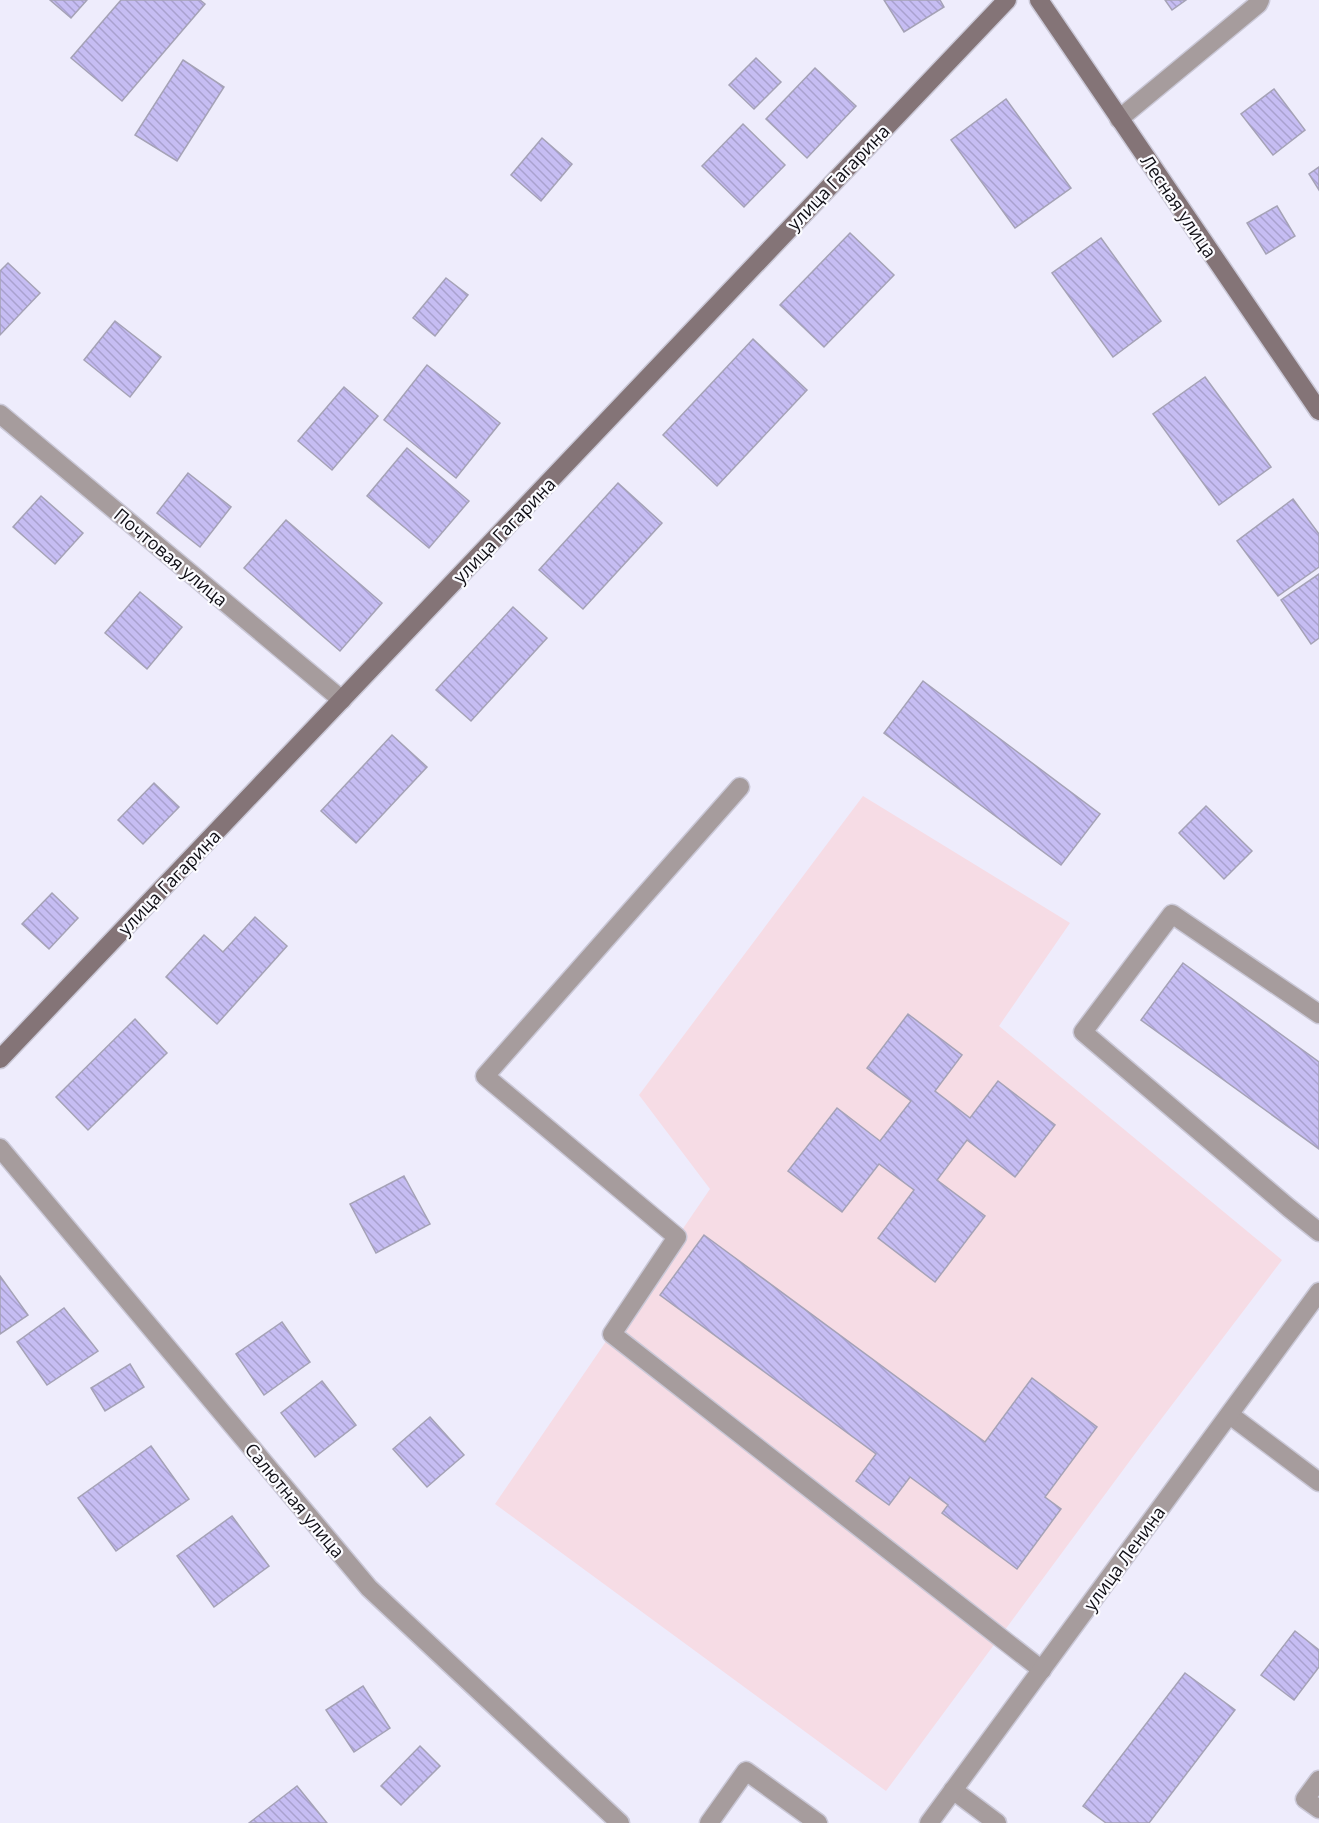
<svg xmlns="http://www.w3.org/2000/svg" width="1319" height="1823" viewBox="0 0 1319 1823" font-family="'Open Sans',sans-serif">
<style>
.education{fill:#f6dce5}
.building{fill:url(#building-back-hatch);stroke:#a5a2b6;stroke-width:1.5}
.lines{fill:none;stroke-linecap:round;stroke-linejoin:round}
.lane-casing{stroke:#cac8d7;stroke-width:21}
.street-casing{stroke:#cac8d7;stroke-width:21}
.secondary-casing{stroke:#cac8d7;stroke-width:21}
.lane{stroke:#a69c9d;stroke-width:18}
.street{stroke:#a69c9d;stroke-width:18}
.secondary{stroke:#847477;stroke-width:18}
.labels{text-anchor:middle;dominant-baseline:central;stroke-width:4.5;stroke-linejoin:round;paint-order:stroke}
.street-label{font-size:18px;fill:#0f0e15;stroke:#fbfbff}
</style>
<defs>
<pattern id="building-back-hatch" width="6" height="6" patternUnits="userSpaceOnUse" patternTransform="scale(1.5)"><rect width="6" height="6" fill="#c6bdf3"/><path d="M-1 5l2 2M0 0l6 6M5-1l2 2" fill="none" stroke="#a9a1cf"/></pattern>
</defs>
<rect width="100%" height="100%" fill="#eeecfc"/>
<path class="education" d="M863,796L1070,923L999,1026L1282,1260L1143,1443L886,1791L495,1504L710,1189L639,1095Z"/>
<g class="building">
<path d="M50,0H87L71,18Z"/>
<path d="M121,0H200L205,4L122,101L71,58Z"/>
<path d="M884,0H940L944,7L904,32Z"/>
<path d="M1165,0H1186L1172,10Z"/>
<path d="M756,58L781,82L754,109L729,85Z"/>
<path d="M183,60L224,87L177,161L135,135Z"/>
<path d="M815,68L856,106L807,158L766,119Z"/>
<path d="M1274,89L1305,130L1273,155L1241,114Z"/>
<path d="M1006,99L1071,188L1015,228L951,140Z"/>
<path d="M743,124L785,165L744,207L702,166Z"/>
<path d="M542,138L572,164L541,201L511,175Z"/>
<path d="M1319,167V190L1309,174Z"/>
<path d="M1277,206L1295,236L1266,254L1247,223Z"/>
<path d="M850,233L894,275L824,347L780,305Z"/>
<path d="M1101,238L1161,321L1113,357L1052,273Z"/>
<path d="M8,263L40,293L0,335V271Z"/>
<path d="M446,278L468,295L435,336L413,318Z"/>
<path d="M115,321L161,357L130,397L84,360Z"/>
<path d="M753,339L807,390L717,486L663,435Z"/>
<path d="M427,365L500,423L456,478L384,420Z"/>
<path d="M1205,377L1271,467L1219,505L1153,414Z"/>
<path d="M344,387L378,416L332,470L298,441Z"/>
<path d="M407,448L469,501L429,548L367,496Z"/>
<path d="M188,473L231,507L200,547L157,513Z"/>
<path d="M618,483L662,523L583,609L539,570Z"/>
<path d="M41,496L83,533L55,564L13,527Z"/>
<path d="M1293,499L1319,534V567L1278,596L1237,541Z"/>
<path d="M286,520L382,603L340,651L244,568Z"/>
<path d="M1319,574V638L1311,644L1281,600Z"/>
<path d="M140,592L182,627L147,669L105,633Z"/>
<path d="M513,607L547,638L471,721L436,690Z"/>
<path d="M923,681L1100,814L1061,865L884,733Z"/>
<path d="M392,735L427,767L356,843L321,811Z"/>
<path d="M154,783L179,807L143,844L118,820Z"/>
<path d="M1206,806L1252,851L1224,879L1179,833Z"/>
<path d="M52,893L78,918L49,949L22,924Z"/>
<path d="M255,917L287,946L217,1024L166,977L204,935L223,952Z"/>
<path d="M1183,963L1319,1062V1149L1141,1020Z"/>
<path d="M908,1014L962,1055L935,1091L970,1118L998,1081L1055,1125L1015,1177L967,1140L937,1180L985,1216L935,1282L878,1238L914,1190L879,1164L842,1212L788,1171L837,1108L880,1141L911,1101L867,1068Z"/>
<path d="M135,1019L167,1053L88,1130L56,1097Z"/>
<path d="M404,1176L430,1224L376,1253L350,1204Z"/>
<path d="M704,1235L985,1442L1032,1378L1097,1427L1045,1497L1061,1509L1017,1569L942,1513L948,1505L910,1477L889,1505L856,1481L876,1454L660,1295Z"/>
<path d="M0,1276L28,1315L0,1334Z"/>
<path d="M64,1308L98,1351L47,1385L17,1342Z"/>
<path d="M282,1322L310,1362L264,1395L236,1354Z"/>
<path d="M130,1364L144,1387L105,1411L91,1388Z"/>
<path d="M322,1381L356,1425L315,1457L281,1413Z"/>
<path d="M430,1417L464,1455L427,1487L393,1449Z"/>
<path d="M151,1446L189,1499L116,1551L78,1498Z"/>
<path d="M232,1516L269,1566L214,1607L177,1556Z"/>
<path d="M1295,1631L1319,1650V1667L1294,1700L1261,1675Z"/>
<path d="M1185,1673L1235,1710L1149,1823H1106L1083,1806Z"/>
<path d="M363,1686L390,1728L354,1752L326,1710Z"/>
<path d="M420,1746L440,1766L401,1805L381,1786Z"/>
<path d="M297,1786L327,1823H249Z"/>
</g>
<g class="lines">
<g class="lane-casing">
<g id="lane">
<path d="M1119,119L1258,4L1260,0"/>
<path d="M740,787L485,1076L677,1237L612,1334L1042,1670"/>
<path d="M1319,1014L1172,914L1083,1032L1289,1208L1319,1232"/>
<path d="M1230,1415L1319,1482"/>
<path d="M1319,1780L1305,1799L1319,1809"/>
<path d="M953,1790L997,1823"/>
<path d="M709,1823L746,1771L818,1823"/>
</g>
</g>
<g class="street-casing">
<g id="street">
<path d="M0,414L342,700"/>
<path d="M0,1148L369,1588L620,1823"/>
<path d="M929,1823L1319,1292"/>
</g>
</g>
<g class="secondary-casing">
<g id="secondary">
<path d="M1039,0L1319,411"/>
<path d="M0,1059L1007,0"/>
</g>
</g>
<use href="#lane" class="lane"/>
<use href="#street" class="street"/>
<use href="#secondary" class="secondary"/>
</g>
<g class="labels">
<g class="street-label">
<text transform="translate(838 177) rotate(-46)">улица Гагарина</text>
<text transform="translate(1179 206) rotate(56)">Лесная улица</text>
<text transform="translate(504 530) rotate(-46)">улица Гагарина</text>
<text transform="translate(171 557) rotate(40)">Почтовая улица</text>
<text transform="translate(169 882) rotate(-46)">улица Гагарина</text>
<text transform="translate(295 1500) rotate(50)">Салютная улица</text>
<text transform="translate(1124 1558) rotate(-54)">улица Ленина</text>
</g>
</g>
</svg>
